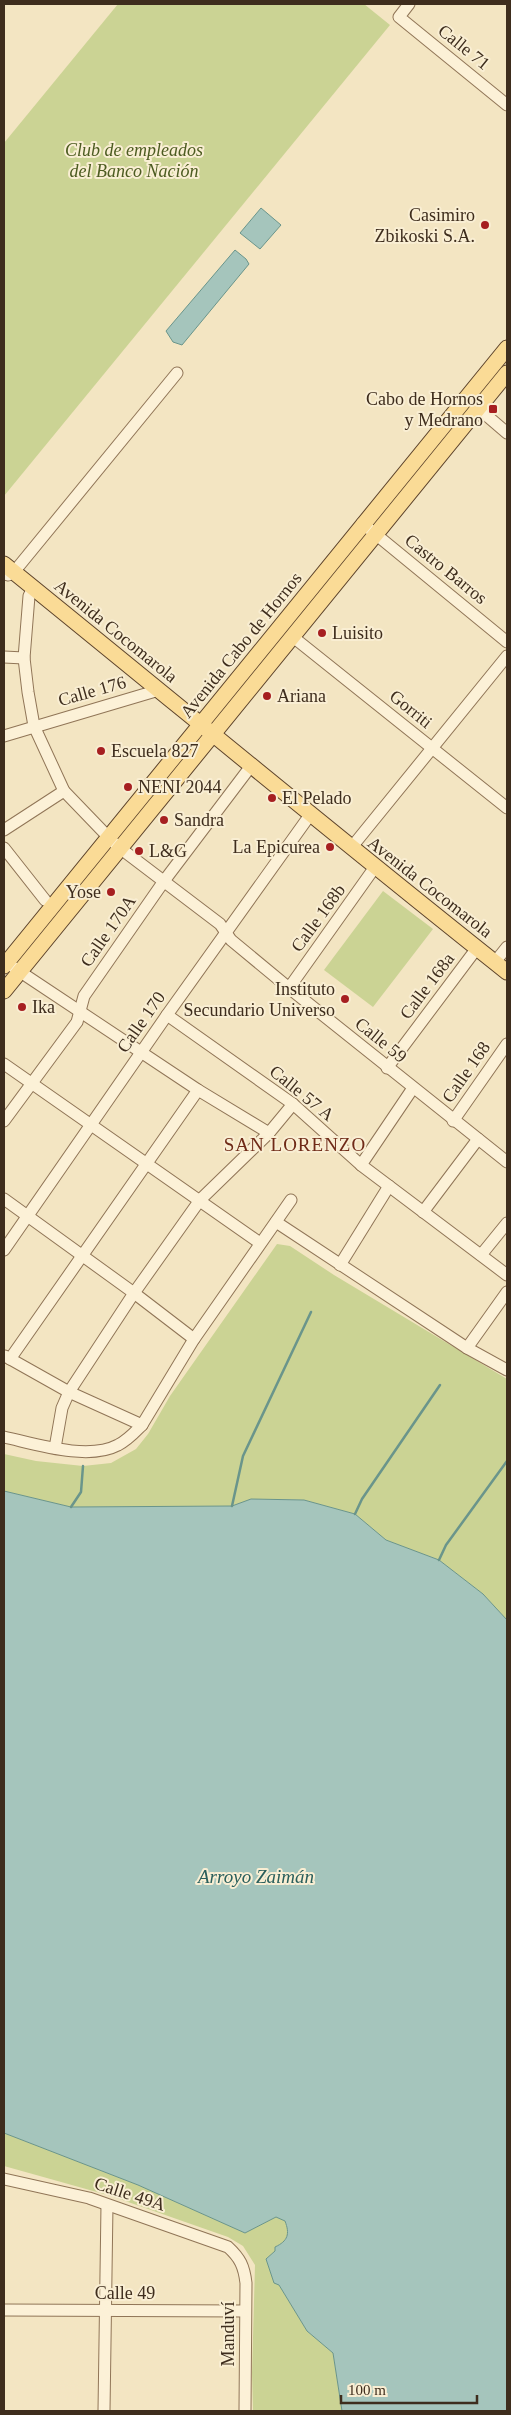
<svg xmlns="http://www.w3.org/2000/svg" width="511" height="2415" viewBox="0 0 511 2415" font-family="'Times New Roman',serif">
<style>
.green{fill:#cbd394}
.water{fill:#a5c5bc;stroke:#6a958b}
.lines{fill:none;stroke-linecap:round;stroke-linejoin:round}
.stream{stroke:#6a958b;stroke-width:2.5}
.minor-casing{stroke:#907557;stroke-width:13}
.major-casing{stroke:#5d432b;stroke-width:17}
.minor{stroke:#fcf1d7;stroke-width:11}
.major{stroke:#fadb96;stroke-width:15}
.poi-dot{fill:#a61f20;stroke:#f9eed3;stroke-width:2}
.labels{text-anchor:middle;dominant-baseline:central;stroke-width:4;stroke-linejoin:round;paint-order:stroke}
.street-label{font-size:18px;fill:#3e2d1d;stroke:#f9eed3}
.park-label{font-size:18px;font-style:italic;fill:#4d5c21;stroke:#f9eed3}
.poi-label{font-size:18px;fill:#3e2d1d;stroke:#f9eed3;text-anchor:start}
.neighbourhood-label{font-size:19px;letter-spacing:1px;fill:#6f2a17;stroke:#f9eed3}
.water-label{font-size:19px;font-style:italic;fill:#2a5f5c;stroke:#f9eed3}
</style>
<rect width="100%" height="100%" fill="#f3e5c2"/>
<g class="green">
<path d="M118,4H364L390,25L4,496V143Z"/>
<path d="M383,891L433,929L373,1007L324,970Z"/>
<path d="M277,1244L290,1246L334,1275L507,1379V1620L483,1594L439,1560L386,1540L355,1514L304,1500L252,1499L232,1506L71,1507L4,1491V1454L36,1461L83,1466L111,1463L136,1449L148,1434L170,1396Z"/>
<path d="M4,2133L138,2185L245,2233L276,2217L285,2221C290,2234 288,2241 275,2247V2251L266,2259L274,2282L279,2285L307,2331L333,2353L342,2411H253L252,2373L255,2265L243,2246L228,2237L111,2196L4,2166Z"/>
</g>
<g class="water">
<path d="M261,208L281,225L260,249L240,233Z"/>
<path d="M235,250L246,259L249,264L182,345L173,342L166,331Z"/>
<path d="M4,1491L71,1507L232,1506L251,1499L304,1500L355,1514L386,1540L439,1560L483,1594L507,1620V2411H342L333,2353L307,2331L279,2285L274,2283L266,2259L275,2251V2247C288,2241 290,2234 285,2221L276,2217L245,2233L138,2185L4,2133Z"/>
</g>
<g class="lines">
<g class="stream">
<path d="M232,1506L243,1456L311,1312"/>
<path d="M71,1507L81,1492L83,1466"/>
<path d="M355,1514L362,1499L440,1385"/>
<path d="M439,1560L446,1545L507,1461"/>
</g>
<g class="minor-casing">
<g id="minor">
<path d="M409,4L399,17L507,105"/>
<path d="M479,409L507,433"/>
<path d="M362,523L507,642"/>
<path d="M4,574L8,575L14,572L177,373"/>
<path d="M33,588L29,596L24,658L28,692L34,726L64,791L116,845L220,924L231,940L289,988L507,1162"/>
<path d="M293,637L507,808"/>
<path d="M4,657L24,658"/>
<path d="M4,736L159,690"/>
<path d="M4,830L64,791"/>
<path d="M4,848L45,900"/>
<path d="M351,848L507,656"/>
<path d="M495,962L507,947"/>
<path d="M13,967L198,1090L269,1133"/>
<path d="M289,988L375,867"/>
<path d="M167,1015L293,1104L361,1165L507,1275"/>
<path d="M4,1064L260,1243"/>
<path d="M387,1068L477,948"/>
<path d="M4,1121L77,1022L84,996L164,881L251,766"/>
<path d="M453,1121L507,1044"/>
<path d="M361,1165L413,1088"/>
<path d="M4,1199L134,1293L194,1339"/>
<path d="M423,1212L478,1139"/>
<path d="M276,1222L467,1348L507,1370"/>
<path d="M4,1250L167,1015L310,815"/>
<path d="M481,1255L507,1223"/>
<path d="M340,1265L389,1186"/>
<path d="M467,1348L507,1292"/>
<path d="M5,1356L69,1392L142,1425"/>
<path d="M10,1359L198,1090"/>
<path d="M4,1437C36,1444 88,1461 118,1445C128,1440 135,1432 142,1425L194,1339L291,1200"/>
<path d="M55,1448L62,1408L69,1392L134,1293L200,1200L269,1133L293,1104"/>
<path d="M4,2179L89,2198L228,2247C240,2258 244,2266 246,2283L245,2411"/>
<path d="M4,2310L245,2311"/>
<path d="M104,2411L107,2205"/>
</g>
</g>
<g class="major-casing">
<g id="major">
<path d="M4,564C172,700 338,838 507,972"/>
<path d="M4,966L507,348"/>
<path d="M4,991L507,373"/>
</g>
</g>
<use href="#minor" class="minor"/>
<use href="#major" class="major"/>
</g>
<g class="poi-dot">
<circle cx="485" cy="225" r="5"/>
<rect x="488" y="404" width="10" height="10" rx="2.5"/>
<circle cx="322" cy="633" r="5"/>
<circle cx="267" cy="696" r="5"/>
<circle cx="101" cy="751" r="5"/>
<circle cx="128" cy="787" r="5"/>
<circle cx="272" cy="798" r="5"/>
<circle cx="164" cy="820" r="5"/>
<circle cx="330" cy="847" r="5"/>
<circle cx="139" cy="851" r="5"/>
<circle cx="111" cy="892" r="5"/>
<circle cx="345" cy="999" r="5"/>
<circle cx="22" cy="1007" r="5"/>
</g>
<g class="labels">
<g class="street-label">
<text transform="translate(464 47) rotate(39)">Calle 71</text>
<text transform="translate(446 569) rotate(39)">Castro Barros</text>
<text transform="translate(116 631) rotate(39)">Avenida Cocomarola</text>
<text transform="translate(241 645) rotate(-51)">Avenida Cabo de Hornos</text>
<text transform="translate(92 691) rotate(-16)">Calle 176</text>
<text transform="translate(411 709) rotate(39)">Gorriti</text>
<text transform="translate(430 887) rotate(38)">Avenida Cocomarola</text>
<text transform="translate(318 918) rotate(-54)">Calle 168b</text>
<text transform="translate(108 931) rotate(-55)">Calle 170A</text>
<text transform="translate(427 986) rotate(-53)">Calle 168a</text>
<text transform="translate(141 1022) rotate(-55)">Calle 170</text>
<text transform="translate(381 1040) rotate(39)">Calle 59</text>
<text transform="translate(466 1072) rotate(-55)">Calle 168</text>
<text transform="translate(302 1093) rotate(39)">Calle 57 A</text>
<text transform="translate(130 2194) rotate(18)">Calle 49A</text>
<text x="125" y="2293">Calle 49</text>
<text transform="translate(228 2334) rotate(-90)">Manduví</text>
</g>
<g class="park-label">
<text x="134" y="150">Club de empleados<tspan x="134" dy="21">del Banco Nación</tspan></text>
</g>
<g class="poi-label">
<text x="475" y="215" text-anchor="end">Casimiro<tspan x="475" dy="21">Zbikoski S.A.</tspan></text>
<text x="483" y="399" text-anchor="end">Cabo de Hornos<tspan x="483" dy="21">y Medrano</tspan></text>
<text x="332" y="633">Luisito</text>
<text x="277" y="696">Ariana</text>
<text x="111" y="751">Escuela 827</text>
<text x="138" y="787">NENI 2044</text>
<text x="282" y="798">El Pelado</text>
<text x="174" y="820">Sandra</text>
<text x="320" y="847" text-anchor="end">La Epicurea</text>
<text x="149" y="851">L&amp;G</text>
<text x="101" y="892" text-anchor="end">Yose</text>
<text x="335" y="989" text-anchor="end">Instituto<tspan x="335" dy="21">Secundario Universo</tspan></text>
<text x="32" y="1007">Ika</text>
</g>
<g class="neighbourhood-label">
<text x="295" y="1144">SAN LORENZO</text>
</g>
<g class="water-label">
<text x="256" y="1876">Arroyo Zaimán</text>
</g>
</g>
<rect width="511" height="2415" fill="none" stroke="#3e2d1d" stroke-width="10"/>
<path d="M341 2395v8h136v-8" fill="none" stroke="#3e2d1d" stroke-width="2.5"/>
<text x="348" y="2395" font-size="15" fill="#3e2d1d" stroke="#f9eed3" stroke-width="4" paint-order="stroke">100 m</text>
</svg>
